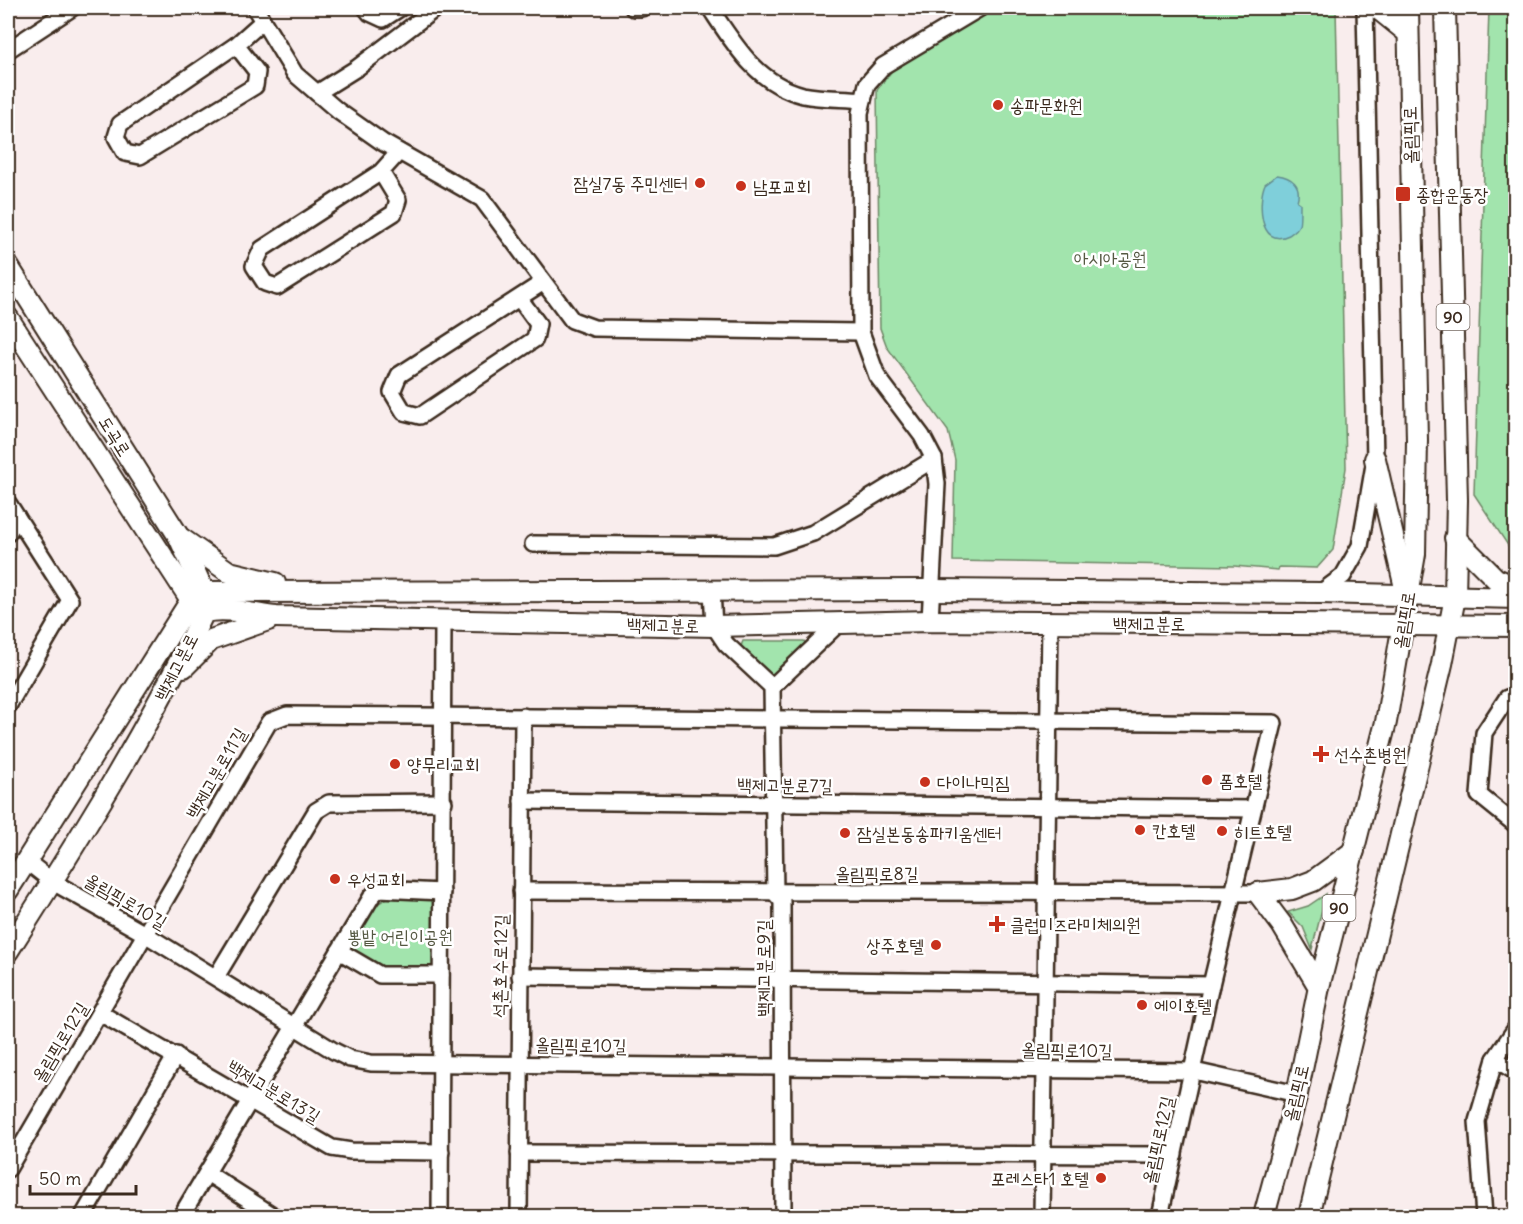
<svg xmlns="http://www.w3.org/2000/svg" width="1523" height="1224" viewBox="0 0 1523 1224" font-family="Delius,'Poor Story',sans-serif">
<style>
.green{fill:#a2e4ad;stroke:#6e8766;stroke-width:1.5}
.water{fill:#7fcfda;stroke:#648d8f;stroke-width:1.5}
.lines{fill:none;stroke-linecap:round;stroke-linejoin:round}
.minor-casing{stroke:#3b2a1e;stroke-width:20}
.major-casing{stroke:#3b2a1e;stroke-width:24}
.minor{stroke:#fff;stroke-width:15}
.major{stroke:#fff;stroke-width:20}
.poi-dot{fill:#c8321e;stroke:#fff;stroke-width:2}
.labels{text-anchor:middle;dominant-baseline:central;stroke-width:5;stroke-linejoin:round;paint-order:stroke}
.shield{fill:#fff;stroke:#766a62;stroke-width:1.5}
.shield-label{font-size:16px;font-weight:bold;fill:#3b2a1e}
.poi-label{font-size:18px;fill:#3b2a1e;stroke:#fff;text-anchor:start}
.street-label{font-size:18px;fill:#3b2a1e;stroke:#fff}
.park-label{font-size:18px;fill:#555842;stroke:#fff}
</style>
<rect width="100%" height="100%" fill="#f9eded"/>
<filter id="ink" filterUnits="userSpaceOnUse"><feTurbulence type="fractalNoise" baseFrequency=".0167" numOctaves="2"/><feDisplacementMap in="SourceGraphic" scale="12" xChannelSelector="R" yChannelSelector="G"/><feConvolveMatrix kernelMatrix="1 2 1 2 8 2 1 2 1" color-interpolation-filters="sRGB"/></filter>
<g filter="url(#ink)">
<g class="green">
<path d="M988,8H1336L1346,468L1333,550L1317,568L1279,567L1278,570L1234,566L953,561L955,460L948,431L887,347L880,328L877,90L894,68Z"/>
<path d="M1489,8H1516L1515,556L1474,494Z"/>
<path d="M743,641H804L807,647L774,681L767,680L741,646Z"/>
<path d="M1326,894L1312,949L1303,927L1288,912L1308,906Z"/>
<path d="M389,897L438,898L437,971L384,973L346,951L377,904Z"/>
</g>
<path class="water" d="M1277,175C1292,177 1302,185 1297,201L1300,203C1300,206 1300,224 1299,225C1297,230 1293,232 1289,235C1258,250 1258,199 1265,184Z"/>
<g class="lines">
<g class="minor-casing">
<g id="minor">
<path d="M255,8L295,74L338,111L382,142L482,199L572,320L594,328L861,332"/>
<path d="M366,8L370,13L383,19L400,8"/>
<path d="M633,8H642"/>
<path d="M710,8C734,44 757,84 803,95C822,99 844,98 863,100"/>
<path d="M236,45L257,72L255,86L140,156L125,153L116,137L120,124L236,45L263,21"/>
<path d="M8,50L72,8"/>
<path d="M317,93L357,68L436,8"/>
<path d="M381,172L398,200L394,213L277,287L265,283L254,266L262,249L381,172L399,152"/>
<path d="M519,298L538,324L535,339L420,416L404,412L392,392L399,375L542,283"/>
<path d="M8,503L70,600L8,706"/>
<path d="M8,533L17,517"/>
<path d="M533,544L774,546L813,533L934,459"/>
<path d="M712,591L714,626L726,644L772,687L775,893L782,901L783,1216"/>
<path d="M1320,593L1343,576L1360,546L1375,459L1365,8"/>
<path d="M930,621L937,484L934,459L922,436L877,376L861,332L860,113L867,84L883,66L980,8"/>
<path d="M772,687L839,623"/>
<path d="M1516,696L1507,698L1484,733L1479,795L1516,825"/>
<path d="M522,801L1253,809"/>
<path d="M25,860L53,882L145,934L334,1051L350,1059L371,1063L1194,1071L1297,1094"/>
<path d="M521,891L1258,893"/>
<path d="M339,951L380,975H441"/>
<path d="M520,976L1211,985"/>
<path d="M216,977L316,811L329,803L444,802"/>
<path d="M100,1013L332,1148L351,1151L441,1152"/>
<path d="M1495,1059L1516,1072"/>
<path d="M519,1153L1174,1155"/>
<path d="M8,1169L269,722L287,715L1274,723L1211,985L1160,1216"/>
<path d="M207,1173L274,1216"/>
<path d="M83,1216L176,1055"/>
<path d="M181,1216L372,896L379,889L442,892"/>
<path d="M440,1216L443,622"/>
<path d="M519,1216L523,716"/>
<path d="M1042,1216L1050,622"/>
<path d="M1484,1216L1477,1121L1495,1059L1516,1028"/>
</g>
</g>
<g class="major-casing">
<g id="major">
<path d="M1377,8L1408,33"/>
<path d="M8,266L179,537L210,605"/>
<path d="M8,318L191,600L199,608"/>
<path d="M1375,459L1406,592"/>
<path d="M1455,538L1496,579L1516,587"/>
<path d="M182,539L229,572L275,583"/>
<path d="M184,667L211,640L268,620"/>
<path d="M8,890L191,600L207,592L931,590L1320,593L1516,598"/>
<path d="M1258,893L1282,925L1319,987"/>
<path d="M1258,893L1292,889L1313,881L1354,851"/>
<path d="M8,951C78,841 148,730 204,612C227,607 252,614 276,617L714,626L930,621L1516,626"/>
<path d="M1264,1216L1297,1094L1319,987L1386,722L1415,554L1417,440L1408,8"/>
<path d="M1309,1216L1442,664L1455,597L1457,500L1445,8"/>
</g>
</g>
<use href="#minor" class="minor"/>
<use href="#major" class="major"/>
</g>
</g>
<g class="poi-dot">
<circle cx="998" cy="105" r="6"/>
<circle cx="700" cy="183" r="6"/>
<circle cx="741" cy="186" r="6"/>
<rect x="1395" y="186" width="16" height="16" rx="3"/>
<path d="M1318 745h6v6h6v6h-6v6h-6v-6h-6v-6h6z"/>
<circle cx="395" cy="764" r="6"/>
<circle cx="1207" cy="780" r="6"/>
<circle cx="925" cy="782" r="6"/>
<circle cx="1140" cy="830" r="6"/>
<circle cx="1222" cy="831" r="6"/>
<circle cx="845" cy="833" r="6"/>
<circle cx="335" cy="879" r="6"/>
<path d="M994 915h6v6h6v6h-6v6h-6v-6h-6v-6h6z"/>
<circle cx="936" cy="945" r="6"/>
<circle cx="1142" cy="1005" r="6"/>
<circle cx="1101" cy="1178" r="6"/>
</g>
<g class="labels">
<g class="shield">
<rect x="1436.5" y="304" width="33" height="26" rx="4.5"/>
<rect x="1322.5" y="895" width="33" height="26" rx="4.5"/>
</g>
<g class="shield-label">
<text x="1453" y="317">90</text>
<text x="1339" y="908">90</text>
</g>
<g class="poi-label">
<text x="1010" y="105">송파문화원</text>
<text x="688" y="183" text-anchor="end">잠실7동 주민센터</text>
<text x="753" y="186">남포교회</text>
<text x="1416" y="194">종합운동장</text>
<text x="1334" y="754">선수촌병원</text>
<text x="407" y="764">양무리교회</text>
<text x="1219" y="780">폼호텔</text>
<text x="937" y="782">다이나믹짐</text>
<text x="1152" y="830">칸호텔</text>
<text x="1234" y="831">히트호텔</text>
<text x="857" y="833">잠실본동송파키움센터</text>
<text x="347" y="879">우성교회</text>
<text x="1010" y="924">클럽미즈라미체의원</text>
<text x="924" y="945" text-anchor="end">상주호텔</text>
<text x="1154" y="1005">에이호텔</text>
<text x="1089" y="1178" text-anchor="end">포레스타1 호텔</text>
</g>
<g class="street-label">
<text transform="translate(1410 135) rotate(-91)">올림픽로</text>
<text transform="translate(115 436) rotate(58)">도곡로</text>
<text transform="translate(1404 620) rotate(-81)">올림픽로</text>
<text x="1149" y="623">백제고분로</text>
<text transform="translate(663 625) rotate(1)">백제고분로</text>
<text transform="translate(176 667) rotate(-63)">백제고분로</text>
<text transform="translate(216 773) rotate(-60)">백제고분로11길</text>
<text transform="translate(785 785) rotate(1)">백제고분로7길</text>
<text x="877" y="873">올림픽로8길</text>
<text transform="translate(126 901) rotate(30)">올림픽로10길</text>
<text transform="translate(500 966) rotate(-89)">석촌호수로12길</text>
<text transform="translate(763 968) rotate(-90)">백제고분로9길</text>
<text transform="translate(60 1042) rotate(-59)">올림픽로12길</text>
<text transform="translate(581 1045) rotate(1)">올림픽로10길</text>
<text transform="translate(1067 1050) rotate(1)">올림픽로10길</text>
<text transform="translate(274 1091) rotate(31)">백제고분로13길</text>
<text transform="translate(1296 1093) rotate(-77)">올림픽로</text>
<text transform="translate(1158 1140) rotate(-78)">올림픽로12길</text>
</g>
<g class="park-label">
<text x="1110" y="258">아시아공원</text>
<text x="400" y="936">뽕밭 어린이공원</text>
</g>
</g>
<rect width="1523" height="1224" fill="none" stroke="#fff" stroke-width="30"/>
<rect x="15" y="15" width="1493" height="1194" fill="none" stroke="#3b2a1e" stroke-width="2" filter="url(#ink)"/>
<path d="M30 1185v9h106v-9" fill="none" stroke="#3b2a1e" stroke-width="3"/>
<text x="39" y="1185" font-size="18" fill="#3b2a1e" stroke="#ffffff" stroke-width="4.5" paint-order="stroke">50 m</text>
</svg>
